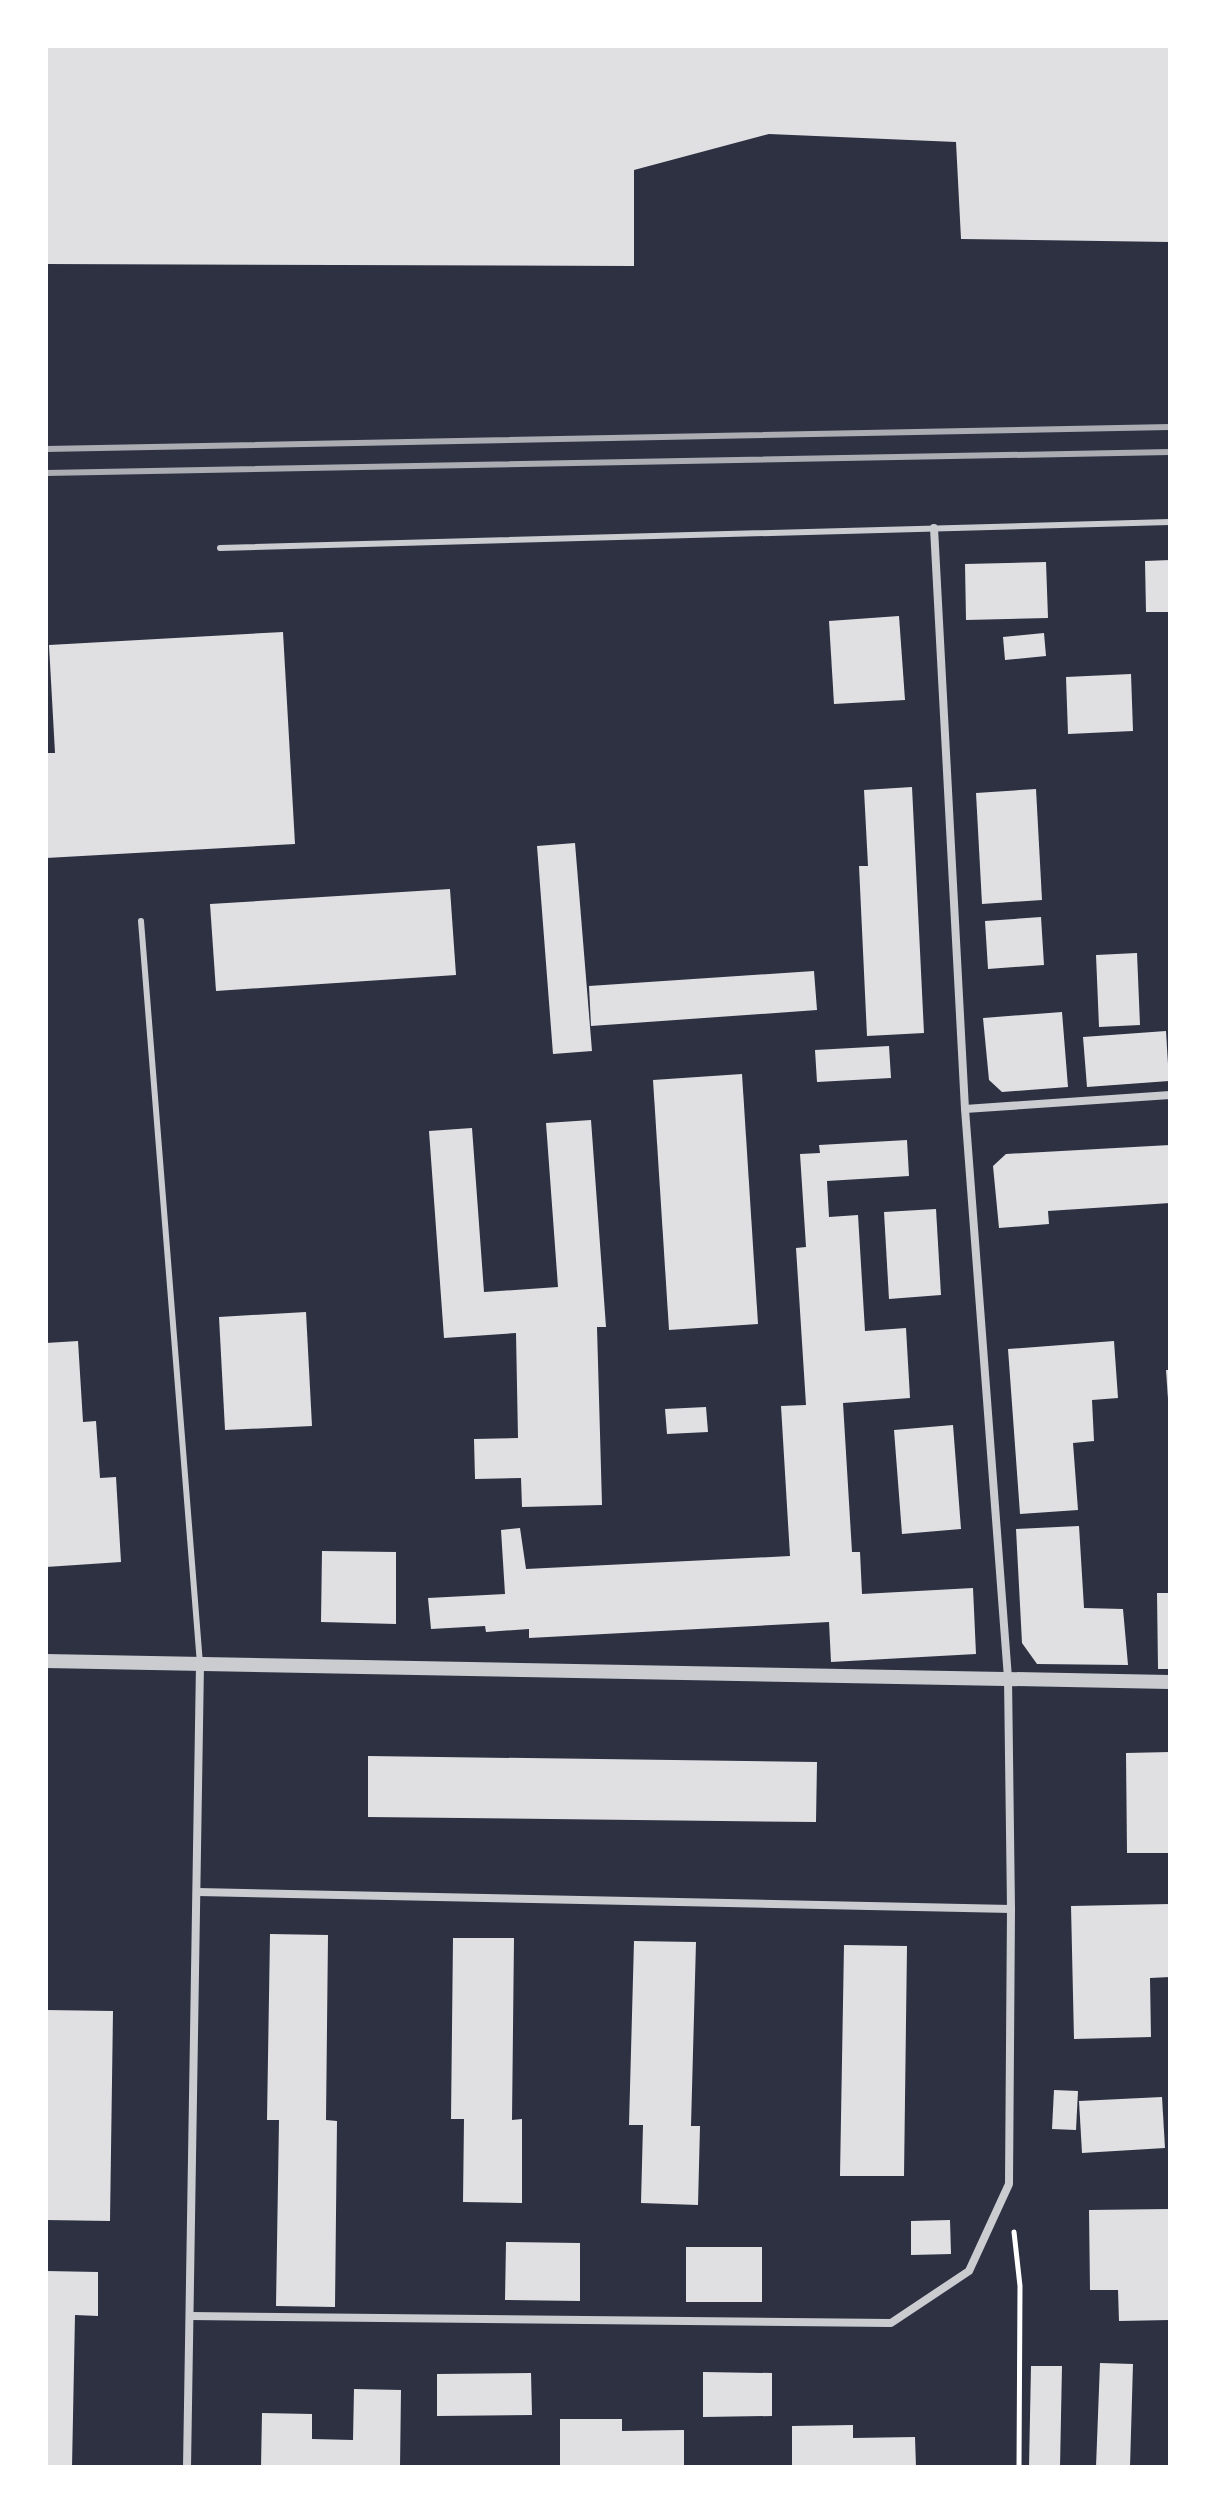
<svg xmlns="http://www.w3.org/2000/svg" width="1216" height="2513" viewBox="0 0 1216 2513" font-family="Barlow,sans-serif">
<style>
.building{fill:#e0e0e3}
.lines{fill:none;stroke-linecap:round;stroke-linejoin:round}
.path{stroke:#fff;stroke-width:5}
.service{stroke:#caccd0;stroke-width:6}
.minor{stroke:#caccd0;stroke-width:8}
.tertiary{stroke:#caccd0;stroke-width:14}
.rail{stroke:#abadb3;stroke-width:6}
</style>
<rect width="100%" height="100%" fill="#2d3142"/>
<g class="building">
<path d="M46,46H1170V242L961,239L956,142L769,134L634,170V266L46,264Z"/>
<path d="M1170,560V612H1146L1145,561Z"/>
<path d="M1046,562L1048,618L966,620L965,564Z"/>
<path d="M899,616L905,700L834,704L829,621Z"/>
<path d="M283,632L295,844L46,858V753H55L49,645Z"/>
<path d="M1044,633L1046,656L1005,660L1003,637Z"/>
<path d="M1131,674L1133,731L1068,734L1066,677Z"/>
<path d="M912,787L924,1033L867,1036L859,866H868L864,790Z"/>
<path d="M1036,789L1042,900L982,904L976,793Z"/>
<path d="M575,843L592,1051L553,1054L537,846Z"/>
<path d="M450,889L456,975L216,991L210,904Z"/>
<path d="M1041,917L1044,965L988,969L985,921Z"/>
<path d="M1137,953L1140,1025L1099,1027L1096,955Z"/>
<path d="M814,971L817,1010L591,1026L589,986Z"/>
<path d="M1062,1012L1068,1087L1002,1092L989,1080L983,1018Z"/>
<path d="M1166,1031L1169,1081L1087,1087L1083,1037Z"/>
<path d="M889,1046L891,1078L817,1082L815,1050Z"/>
<path d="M742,1074L758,1324L669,1330L653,1080Z"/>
<path d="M591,1120L606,1327H597L602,1505L522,1507L521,1478L475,1479L474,1439L518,1438L516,1333L444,1338L429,1131L472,1128L484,1292L558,1287L546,1123Z"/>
<path d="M907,1140L909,1176L827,1181L829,1217L858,1215L865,1331L906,1328L910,1398L843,1403L852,1552H860L862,1594L973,1588L976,1654L831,1662L829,1622L529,1638V1629L486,1632L485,1626L431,1629L428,1598L505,1594L501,1530L520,1528L526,1569L790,1556L781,1406L806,1405L796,1248L806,1247L800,1154L820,1153L819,1145Z"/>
<path d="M1170,1145V1203L1048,1211L1049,1224L999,1228L993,1166L1006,1154Z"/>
<path d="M936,1209L941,1295L889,1299L884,1212Z"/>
<path d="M306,1312L312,1426L225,1430L219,1317Z"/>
<path d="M78,1341L83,1422L96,1421L100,1478L116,1477L121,1562L46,1567V1343Z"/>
<path d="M1114,1341L1118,1398L1092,1400L1094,1441L1073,1443L1078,1510L1020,1514L1008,1349Z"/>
<path d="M1166,1370H1170V1399H1168Z"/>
<path d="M706,1407L708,1432L667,1434L665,1409Z"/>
<path d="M953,1425L961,1529L902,1534L894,1430Z"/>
<path d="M1079,1526L1084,1608L1123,1609L1128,1665L1037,1664L1022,1643L1016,1529Z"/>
<path d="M322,1551L396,1552V1624L321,1622Z"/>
<path d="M1157,1593H1170V1669H1158Z"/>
<path d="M1170,1752V1853H1127L1126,1753Z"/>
<path d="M368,1756L817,1762L816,1822L368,1817Z"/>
<path d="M1170,1904V1977L1150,1978L1151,2037L1074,2039L1071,1906Z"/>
<path d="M270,1934L328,1935L326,2120L337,2121L335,2307L276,2306L279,2120H267Z"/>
<path d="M453,1938H514L512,2120L522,2119V2203L463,2202L464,2119H451Z"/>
<path d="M634,1941L696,1942L691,2126H700L698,2205L641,2203L643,2125H629Z"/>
<path d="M844,1945L907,1946L904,2176H840Z"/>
<path d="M46,2010L113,2011L110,2221L46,2220Z"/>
<path d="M1054,2090L1078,2091L1076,2130L1052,2129Z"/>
<path d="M1162,2097L1165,2148L1082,2153L1079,2101Z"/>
<path d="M1170,2209V2320L1119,2321L1118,2290H1090L1089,2210Z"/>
<path d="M950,2220L951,2254L911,2255V2221Z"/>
<path d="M506,2242L580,2243V2301L505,2300Z"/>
<rect x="686" y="2247" width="76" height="55"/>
<path d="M46,2271L98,2272V2316L75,2315L72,2467H46Z"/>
<path d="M1100,2363L1133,2364L1130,2467H1096Z"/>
<path d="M1031,2366H1062L1060,2467H1029Z"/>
<path d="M703,2372L772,2373V2416L703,2417Z"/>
<path d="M531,2373L532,2415L437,2416V2374Z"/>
<path d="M354,2389L401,2390L400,2467H261L262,2413L312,2414V2439L353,2440Z"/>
<path d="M560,2419H622V2431L684,2430V2467H560Z"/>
<path d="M853,2425V2438L915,2437L916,2467H792V2426Z"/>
</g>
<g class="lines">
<path class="path" d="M1014,2232L1020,2286L1019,2467"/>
<g class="service">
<path d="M220,548L1170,522"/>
<path d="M141,921L200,1664"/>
</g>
<g class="minor">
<path d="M965,1109L1170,1095"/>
<path d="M198,1892L1011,1909"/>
<path d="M190,2316L891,2323L969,2271L1009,2184L1011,1909L1008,1678L965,1109L934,528"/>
<path d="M187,2467L200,1664"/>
</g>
<path class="tertiary" d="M46,1661L1170,1682"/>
<g class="rail">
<path d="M46,449L1170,427"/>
<path d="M46,473L1170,452"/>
</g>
</g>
<rect width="1216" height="2513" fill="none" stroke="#ffffff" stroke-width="96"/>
</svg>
